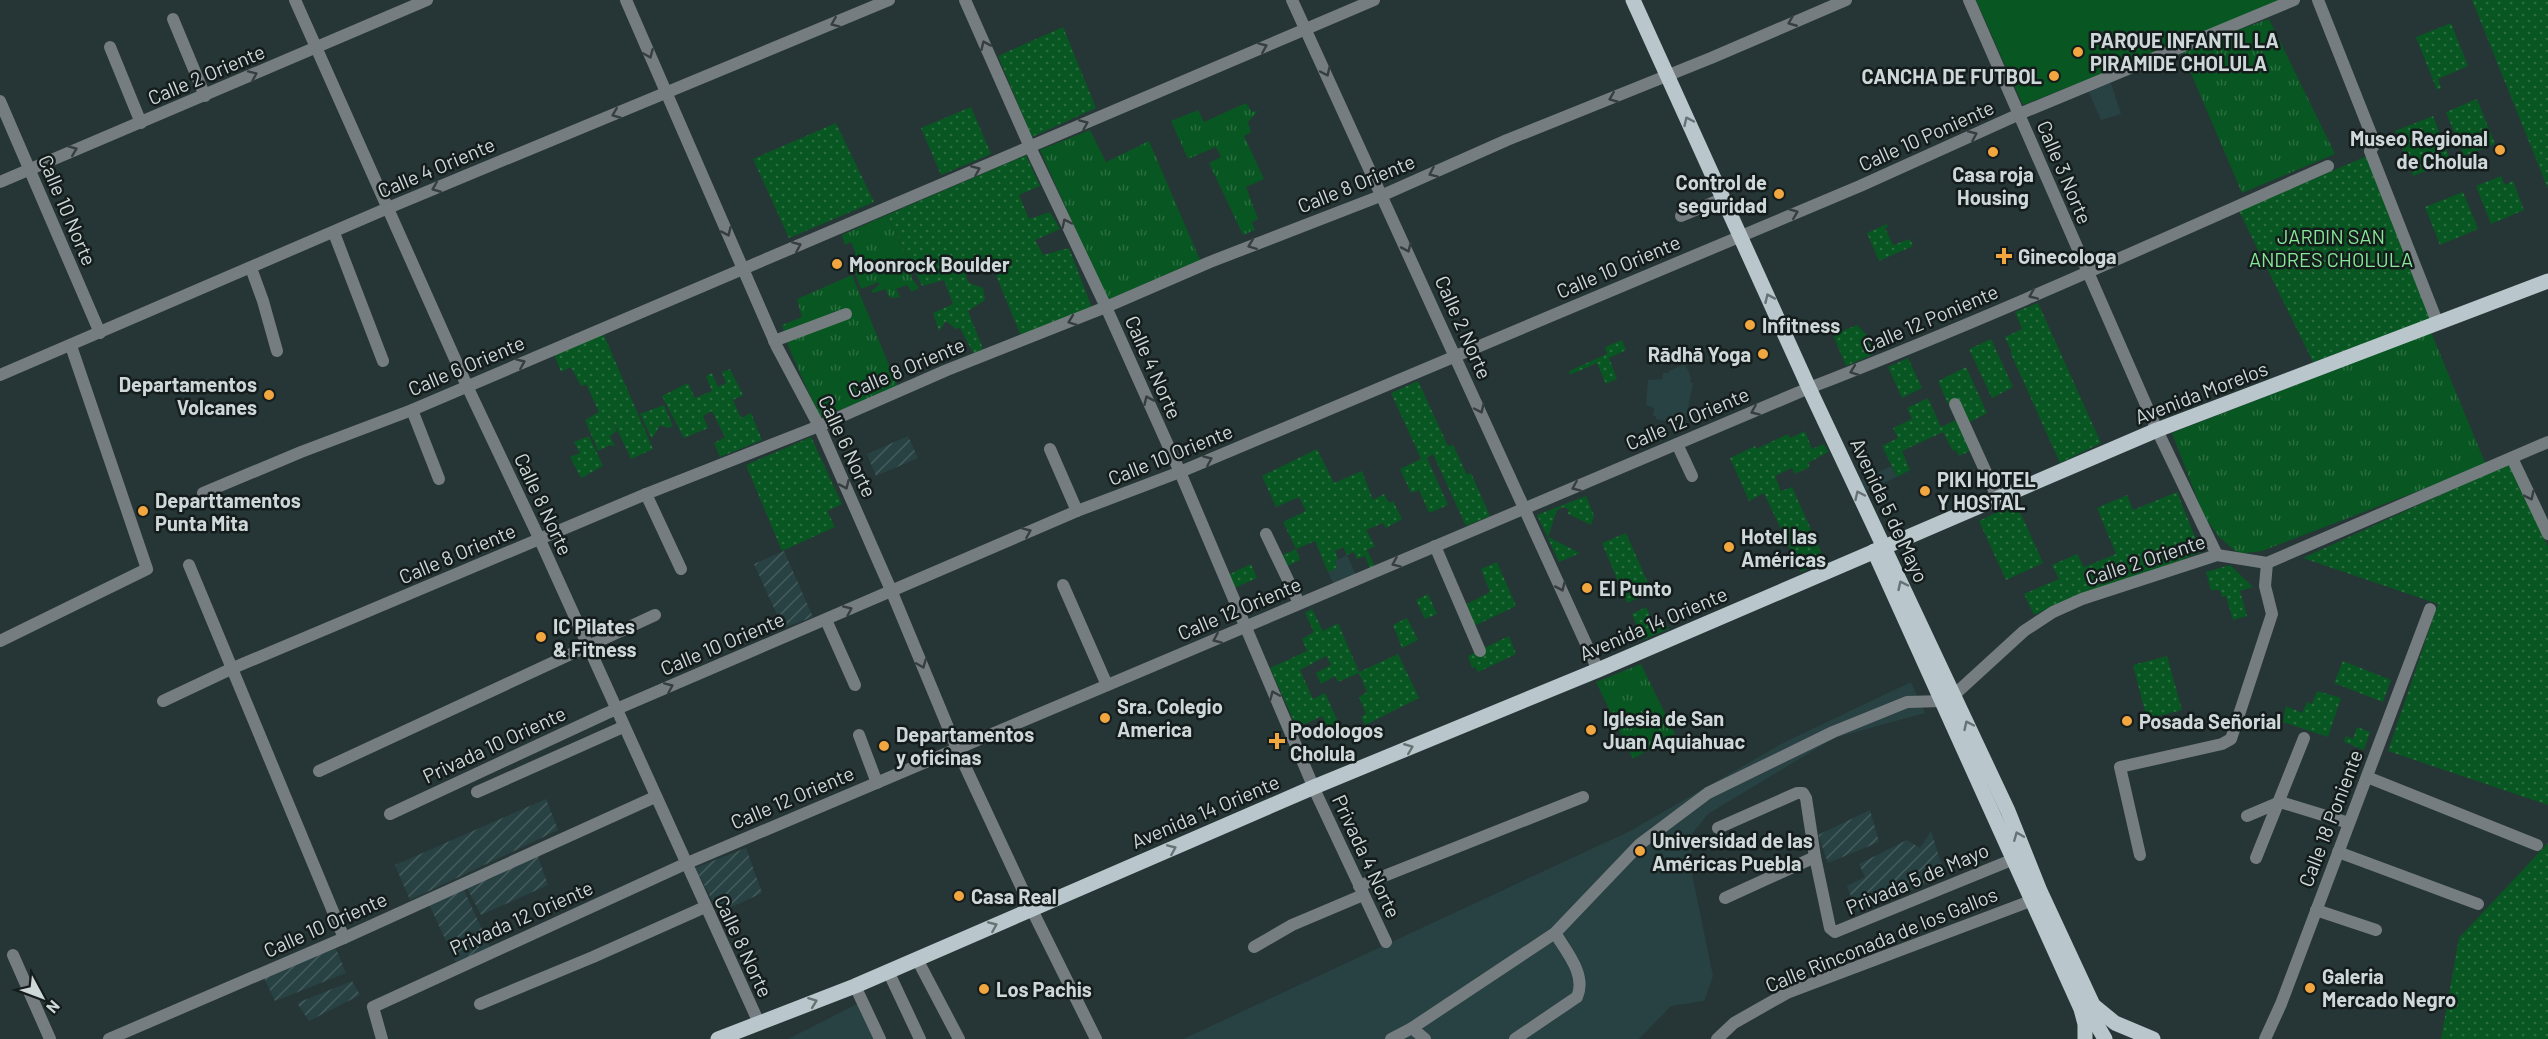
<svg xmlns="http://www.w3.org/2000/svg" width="2548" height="1039" viewBox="0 0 2548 1039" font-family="Barlow,sans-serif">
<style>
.built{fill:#284142}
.industrial{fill:url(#industrial-furrows)}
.grass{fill:url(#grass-dots)}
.park{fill:url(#park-tufts)}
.pitch{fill:#085621}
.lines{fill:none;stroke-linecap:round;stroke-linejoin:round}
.minor{stroke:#767d80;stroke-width:12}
.major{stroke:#b9c7cd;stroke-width:15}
.oneway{stroke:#373e3f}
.oneway2{stroke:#677274}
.poi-dot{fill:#f1a640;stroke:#151c1c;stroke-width:2}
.labels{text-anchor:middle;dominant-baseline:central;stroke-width:5;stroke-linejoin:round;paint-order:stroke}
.poi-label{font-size:20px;font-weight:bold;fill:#ced8d8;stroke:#151c1c;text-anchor:start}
.street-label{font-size:20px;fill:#ced8d8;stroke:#151c1c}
.park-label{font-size:20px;fill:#86e796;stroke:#151c1c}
</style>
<defs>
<pattern id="industrial-furrows" width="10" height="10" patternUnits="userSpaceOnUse" patternTransform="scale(1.5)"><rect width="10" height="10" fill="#284142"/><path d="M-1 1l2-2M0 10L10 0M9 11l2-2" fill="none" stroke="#465c5d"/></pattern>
<pattern id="grass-dots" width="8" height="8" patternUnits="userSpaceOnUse" patternTransform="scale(1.5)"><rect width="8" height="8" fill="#085621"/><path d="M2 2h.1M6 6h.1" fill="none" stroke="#2b6e40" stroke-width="1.8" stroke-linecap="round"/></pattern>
<pattern id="park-tufts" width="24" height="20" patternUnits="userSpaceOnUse" patternTransform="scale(1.5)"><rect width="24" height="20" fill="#085621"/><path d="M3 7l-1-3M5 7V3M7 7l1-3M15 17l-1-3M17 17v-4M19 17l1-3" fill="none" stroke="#2b6e40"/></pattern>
</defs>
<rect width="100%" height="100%" fill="#263636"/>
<g class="built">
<path d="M2109,77L2121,114L2101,120L2087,88Z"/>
<path d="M1685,364L1691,377L1690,382L1693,383L1686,419L1683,424L1656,419V416H1653L1654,408L1646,405L1648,380L1662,379L1663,373H1669V371Z"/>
<path d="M1891,466L1897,477L1865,491L1861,480Z"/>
<path d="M1347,555L1356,575L1334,585L1328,572L1337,568L1335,561Z"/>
<path d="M1911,682L1925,713L1834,738L1708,814L1692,834L1691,869L1713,976L1704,1001L1671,1006L1639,1039H1183L1630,831L1785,742Z"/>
<path d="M859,1003L876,1039H788Z"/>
</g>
<g class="industrial">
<path d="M908,436L918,458L876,476L867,454Z"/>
<path d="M784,551L813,617L783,628L754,564Z"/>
<path d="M546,799L558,830L410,900L395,865Z"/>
<path d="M1870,810L1879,842L1828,863L1818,835Z"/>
<path d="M1931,831L1945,876L1857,912L1847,886L1865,877L1859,864L1907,840L1920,848Z"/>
<path d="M746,848L762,893L719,913L695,868Z"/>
<path d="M536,851L548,885L481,915L466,886Z"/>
<path d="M463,888L490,947L456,962L428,902Z"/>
<path d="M334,944L346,973L275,1001L263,976Z"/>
<path d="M352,981L360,995L309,1021L297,1003Z"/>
</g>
<g class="grass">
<path d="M2472,0H2548V190V189Z"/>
<path d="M2451,23L2468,66L2438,79L2441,88L2437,90L2416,37Z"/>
<path d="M1063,27L1096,108L1032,137L998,56Z"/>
<path d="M2477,99L2495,144L2464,156L2446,112Z"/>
<path d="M971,107L991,154L941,175L921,128Z"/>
<path d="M2433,116L2451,161L2413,176L2395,131Z"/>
<path d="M836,123L874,202L789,238L753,159Z"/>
<path d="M1026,155L1040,186L1019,195L1029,219L1050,212L1060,229L1035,240L1043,255L1069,248L1092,308L1021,336L988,256L963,269L969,283L983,288L985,300L968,311L983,349L974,354L960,328L956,329L946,321L939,331L933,313L953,304L944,280L922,286L887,215Z"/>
<path d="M2367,156L2431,320L2313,362L2239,211Z"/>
<path d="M2501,176L2505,185L2513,181L2524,210L2491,224L2476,186Z"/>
<path d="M2463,192L2478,229L2440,245L2425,207Z"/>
<path d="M1887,224L1888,227L1885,228L1893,245L1910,239L1913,246L1879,261L1867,233Z"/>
<path d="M2038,303L2101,443L2060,463L2011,354V350L2005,337L2022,329L2015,312Z"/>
<path d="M1857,325L1865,333L1874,354L1846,366L1833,335Z"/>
<path d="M603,333L653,449L631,459L611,416L617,431L610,436L615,446L610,445L598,451L585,420L599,412L586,384L581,386L571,367L561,372L553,352Z"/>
<path d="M1991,339L2013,387L1992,398L1969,349Z"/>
<path d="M1622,340L1626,350L1609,358L1617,379L1606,384L1597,363L1570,375L1569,371L1607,354L1605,347Z"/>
<path d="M1908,358L1922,388L1902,398L1888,367Z"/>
<path d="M1966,367L1987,413L1968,423L1956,400L1948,404L1938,381Z"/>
<path d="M730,369L743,395L733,400L741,418L751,413L762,440L720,457L714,443L725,437L712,411L703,416L708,428L684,438L662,396L688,383L695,398L712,391L706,376L712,373L718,387L726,383L722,372Z"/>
<path d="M1418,381L1448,446L1453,445L1467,475L1471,473L1490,516L1466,526L1433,454L1427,458L1448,505L1429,513L1419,490L1411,493L1400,469L1421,459L1391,393Z"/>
<path d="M1928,398L1941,427L1956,420L1972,450L1959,456L1956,450L1953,451L1943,432L1902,451L1910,470L1897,477L1882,446L1898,438L1893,428L1912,419L1907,408Z"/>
<path d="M664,405L673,426L668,428L660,425L652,439L640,414Z"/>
<path d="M1805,431L1812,449L1824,444L1828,452L1808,463L1810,467L1795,474L1792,468L1775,476L1781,491L1792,487L1825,561L1801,572L1764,493L1749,501L1730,458L1755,446L1756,449L1788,434L1790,438Z"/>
<path d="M589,436L603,466L581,478L570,457L580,453L574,442Z"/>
<path d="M811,437L842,504L827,511L835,527L782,551L746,465Z"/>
<path d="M1317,449L1334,483L1362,471L1373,500L1384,494L1389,503L1393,501L1402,519L1386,528L1383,523L1366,530L1375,546L1367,550L1375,567L1370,568L1365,556L1357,559L1354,552L1347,555L1343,547L1335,551L1338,559L1335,561L1337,568L1328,572L1315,541L1296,549L1300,560L1285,567L1280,556L1296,549L1283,522L1306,511L1299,497L1276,507L1262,476Z"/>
<path d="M2510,463L2548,547V805L2388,751L2438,604L2303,558Z"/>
<path d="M2177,492L2201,552L2064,608L2062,602L2034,615L2024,594L2059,579L2052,565L2077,554L2084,567L2116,554L2097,508L2127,495L2133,510Z"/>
<path d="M1586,496L1594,516L1591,525L1568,514L1569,510L1564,507L1557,510L1548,537L1580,553L1559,562L1537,515Z"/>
<path d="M2016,503L2043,563L2006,580L1979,521Z"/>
<path d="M1626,533L1652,592L1627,603L1602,543Z"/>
<path d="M1497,562L1516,606L1474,626L1465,605L1490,592L1481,569Z"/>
<path d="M1251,564L1257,578L1234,588L1228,575Z"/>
<path d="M2230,565L2253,587L2240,591L2247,616L2233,620L2226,596L2222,597L2220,590H2211L2206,572Z"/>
<path d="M1428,594L1437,614L1425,619L1416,600Z"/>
<path d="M1646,607L1656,629L1667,625L1669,629L1643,640L1632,614Z"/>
<path d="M1312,609L1323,631L1338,623L1359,672L1398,654L1419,698L1365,725L1361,717L1366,714L1359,697L1367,692L1359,673L1338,682L1335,676L1321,684L1316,673L1331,665L1326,656L1300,670L1313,699L1325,693L1341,728L1330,733L1322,716L1297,728L1270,668L1307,651L1302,639L1314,632L1305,613Z"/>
<path d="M1407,618L1418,640L1402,648L1393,625Z"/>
<path d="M1509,636L1516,654L1478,672L1475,667L1472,668L1468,656Z"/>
<path d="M2167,656L2182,710L2147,719L2133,665Z"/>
<path d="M2343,661L2391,680L2383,702L2334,683Z"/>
<path d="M2317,691L2341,698L2328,737L2283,722L2286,706L2302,713L2307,702L2312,704Z"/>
<path d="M2357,727L2370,732L2364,750L2344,742L2346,736L2353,739Z"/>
<path d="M2548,843V1039H2441L2459,938Z"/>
</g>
<g class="park">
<path d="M2269,19L2335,154L2242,193L2181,50Z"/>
<path d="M1246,103L1252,112L1258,111L1248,122L1251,132L1244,136L1264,179L1246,187L1258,219L1252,222L1255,230L1243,235L1209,163L1221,157L1216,147L1188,159L1171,121L1198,110L1204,122Z"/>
<path d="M1090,130L1106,162L1149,141L1200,260L1107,300L1040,150Z"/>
<path d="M887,215L914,271L911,277L919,288L912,292L907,285L896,289L900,297L890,298L885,289L873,293L871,291L879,285V282L861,289L850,258L856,254L851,242L845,245L842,235Z"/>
<path d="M852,275L898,387L832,413L824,419L819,416L789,348L782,325L802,317L797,299Z"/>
<path d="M2431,332L2486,465L2262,551L2239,554L2219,537L2204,516L2172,433Z"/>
<path d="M1641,664L1675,734L1633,759L1596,682Z"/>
</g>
<path class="pitch" d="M1976,0H2288L2023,105Z"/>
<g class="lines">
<g class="minor">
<path d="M295,0L467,386L540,540L759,1023"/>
<path d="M626,0L777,347L819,426L891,590L957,749L1034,914L1096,1039"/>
<path d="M965,0L1030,147L1106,307L1180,472L1316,793L1386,942"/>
<path d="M1292,0L1598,670"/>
<path d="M1969,0L2157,430L2217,555"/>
<path d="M2318,0L2375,144L2370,151L2438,324"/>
<path d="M173,19L205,96"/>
<path d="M110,47L141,123"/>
<path d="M0,101L100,333"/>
<path d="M0,182L427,0"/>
<path d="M1681,216L1724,198"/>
<path d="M334,233L383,361"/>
<path d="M251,268L263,301L277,351"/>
<path d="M774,341L846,314"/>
<path d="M0,375L388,208L889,0"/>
<path d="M1955,404L1998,499"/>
<path d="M412,410L439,479"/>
<path d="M1677,444L1692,476"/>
<path d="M1050,449L1077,511"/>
<path d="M2512,458L2548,534"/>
<path d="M203,493L301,452L412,410L1374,0"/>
<path d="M646,494L681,569"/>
<path d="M1266,534L1299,603"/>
<path d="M1435,546L1480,651"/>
<path d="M189,565L344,938"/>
<path d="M1063,585L1107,685"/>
<path d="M826,620L855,685"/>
<path d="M0,641L147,569L71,346"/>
<path d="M163,701L233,668L646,494L819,426L947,370L1106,307L1210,262L1383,195L1507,140L1711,58L1846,0"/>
<path d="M859,735L877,783"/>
<path d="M319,771L655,615"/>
<path d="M2367,777L2537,845"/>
<path d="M477,792L623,727"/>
<path d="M390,814L605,714L1077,511L1180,472L1860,186L2024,112L2294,0"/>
<path d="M2247,816L2280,802L2349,823"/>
<path d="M1718,828L1797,793H1803L1806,798L1815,857L1830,928L1835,932L2014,859"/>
<path d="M2338,852L2478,904"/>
<path d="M2140,855L2120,767L2222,744L2231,739L2272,614L2265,586L2267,563"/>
<path d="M2256,858L2304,738"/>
<path d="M1359,886L1583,797"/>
<path d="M1725,898L1815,857"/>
<path d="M2316,910L2376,930"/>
<path d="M1254,947L1292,925L1363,895"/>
<path d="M13,955L50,1039"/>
<path d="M917,959L959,1039"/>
<path d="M888,971L920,1039"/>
<path d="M855,986L880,1039"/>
<path d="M480,1004L593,957L705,907"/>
<path d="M1412,1028L1425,1039"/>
<path d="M109,1039L344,938L655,797"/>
<path d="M382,1039L373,1007L685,864L1809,388C1985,320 2156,242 2328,166"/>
<path d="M1391,1039L1412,1028L1555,933L1640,844L1708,793L1833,732L1907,702L1943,701L1954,695L2024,631L2053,612L2082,599L2217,555L2267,563L2548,442"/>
<path d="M1515,1039L1577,997C1587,975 1566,951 1555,933"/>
<path d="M1717,1039L1734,1023L1787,993L2033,900"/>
<path d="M2265,1039L2281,1004L2430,609"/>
</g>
<g class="major">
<path d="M1633,0L1809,388L2008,811L2040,891L2093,1005L2097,1025L2105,1039"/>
<path d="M1874,551L2081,1009L2085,1024V1039"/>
<path d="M2093,1005L2115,1023L2153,1039"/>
<path d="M718,1039L855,986L1314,787L1598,670L2157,430L2548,281"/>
</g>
</g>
<defs><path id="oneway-chevron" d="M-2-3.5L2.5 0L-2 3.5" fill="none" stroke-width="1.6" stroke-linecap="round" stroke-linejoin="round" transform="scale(1.5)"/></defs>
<g class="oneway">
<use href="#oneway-chevron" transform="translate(1792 22) rotate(158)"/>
<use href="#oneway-chevron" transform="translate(835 23) rotate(157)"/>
<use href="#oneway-chevron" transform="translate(985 45) rotate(-114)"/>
<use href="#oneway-chevron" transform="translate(1263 47) rotate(-23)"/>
<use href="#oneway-chevron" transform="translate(649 54) rotate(67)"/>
<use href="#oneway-chevron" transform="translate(1326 72) rotate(65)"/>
<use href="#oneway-chevron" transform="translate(253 75) rotate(-24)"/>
<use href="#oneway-chevron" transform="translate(1613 98) rotate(158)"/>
<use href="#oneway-chevron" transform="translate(616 114) rotate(158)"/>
<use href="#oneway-chevron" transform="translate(1084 124) rotate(-23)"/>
<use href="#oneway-chevron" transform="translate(1973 135) rotate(-24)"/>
<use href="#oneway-chevron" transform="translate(73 150) rotate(-22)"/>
<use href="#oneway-chevron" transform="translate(976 170) rotate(-23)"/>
<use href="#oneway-chevron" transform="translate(1433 173) rotate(156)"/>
<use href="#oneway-chevron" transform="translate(436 188) rotate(158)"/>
<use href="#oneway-chevron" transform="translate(1794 213) rotate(-22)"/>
<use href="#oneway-chevron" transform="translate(1066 223) rotate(-115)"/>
<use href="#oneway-chevron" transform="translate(727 232) rotate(66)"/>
<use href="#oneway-chevron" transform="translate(1252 245) rotate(159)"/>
<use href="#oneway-chevron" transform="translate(797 246) rotate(-23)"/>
<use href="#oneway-chevron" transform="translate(1407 248) rotate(66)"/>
<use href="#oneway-chevron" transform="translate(2033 295) rotate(157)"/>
<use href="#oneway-chevron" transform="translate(1072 321) rotate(159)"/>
<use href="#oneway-chevron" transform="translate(521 363) rotate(-23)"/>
<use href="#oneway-chevron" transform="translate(1854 371) rotate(159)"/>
<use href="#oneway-chevron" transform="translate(1148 400) rotate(-114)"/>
<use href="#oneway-chevron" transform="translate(1480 409) rotate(65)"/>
<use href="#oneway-chevron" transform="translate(1755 411) rotate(157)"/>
<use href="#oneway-chevron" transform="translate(1208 460) rotate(-23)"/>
<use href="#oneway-chevron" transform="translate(845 485) rotate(66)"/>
<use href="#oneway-chevron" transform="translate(1576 487) rotate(157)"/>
<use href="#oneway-chevron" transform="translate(2530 496) rotate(64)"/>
<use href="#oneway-chevron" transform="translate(1027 532) rotate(-23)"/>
<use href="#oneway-chevron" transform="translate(1396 563) rotate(157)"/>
<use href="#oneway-chevron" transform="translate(1561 587) rotate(66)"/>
<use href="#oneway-chevron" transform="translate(848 610) rotate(-24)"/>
<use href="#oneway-chevron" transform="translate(1217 639) rotate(157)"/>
<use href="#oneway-chevron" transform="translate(922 664) rotate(68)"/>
<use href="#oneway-chevron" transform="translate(669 687) rotate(-23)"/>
<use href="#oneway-chevron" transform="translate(1274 695) rotate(-113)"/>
</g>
<g class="oneway2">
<use href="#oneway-chevron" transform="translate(1688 121) rotate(-115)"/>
<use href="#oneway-chevron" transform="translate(1769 298) rotate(-114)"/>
<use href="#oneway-chevron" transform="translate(1859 495) rotate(-115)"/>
<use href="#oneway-chevron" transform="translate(1902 585) rotate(-115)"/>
<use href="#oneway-chevron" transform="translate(1968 725) rotate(-115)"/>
<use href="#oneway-chevron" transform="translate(1409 748) rotate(-22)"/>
<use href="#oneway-chevron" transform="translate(2018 836) rotate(-112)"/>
<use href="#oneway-chevron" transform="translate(1172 849) rotate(-23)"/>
<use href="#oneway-chevron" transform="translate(993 926) rotate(-23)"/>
<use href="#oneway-chevron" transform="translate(813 1002) rotate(-21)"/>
</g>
<g class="poi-dot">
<circle cx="2078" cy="52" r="6"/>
<circle cx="2054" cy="76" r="6"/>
<circle cx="2500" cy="150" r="6"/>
<circle cx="1993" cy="152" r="6"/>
<circle cx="1779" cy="194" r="6"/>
<path d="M2001 247h6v6h6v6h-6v6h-6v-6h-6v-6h6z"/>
<circle cx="837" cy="264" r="6"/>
<circle cx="1750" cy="325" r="6"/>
<circle cx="1763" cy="354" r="6"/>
<circle cx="269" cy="395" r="6"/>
<circle cx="1925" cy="491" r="6"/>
<circle cx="143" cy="511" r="6"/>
<circle cx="1729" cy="547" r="6"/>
<circle cx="1587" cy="588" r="6"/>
<circle cx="541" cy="637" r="6"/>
<circle cx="1105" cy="718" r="6"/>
<circle cx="2127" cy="721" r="6"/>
<circle cx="1591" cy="730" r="6"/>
<path d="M1274 732h6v6h6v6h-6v6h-6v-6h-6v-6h6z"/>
<circle cx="884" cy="746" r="6"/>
<circle cx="1640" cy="851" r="6"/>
<circle cx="959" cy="896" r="6"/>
<circle cx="2310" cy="988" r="6"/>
<circle cx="984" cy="989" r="6"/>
</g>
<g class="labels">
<g class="poi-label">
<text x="2090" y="40">PARQUE INFANTIL LA<tspan x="2090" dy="23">PIRAMIDE CHOLULA</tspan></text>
<text x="2042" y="76" text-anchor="end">CANCHA DE FUTBOL</text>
<text x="2488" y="138" text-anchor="end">Museo Regional<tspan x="2488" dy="23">de Cholula</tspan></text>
<text x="1993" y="174" text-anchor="middle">Casa roja<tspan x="1993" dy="23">Housing</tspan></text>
<text x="1767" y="182" text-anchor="end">Control de<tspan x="1767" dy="23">seguridad</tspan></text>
<text x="2018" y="256">Ginecologa</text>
<text x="849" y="264">Moonrock Boulder</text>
<text x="1762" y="325">Infitness</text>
<text x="1751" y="354" text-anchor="end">Rādhā Yoga</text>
<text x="257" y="384" text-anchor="end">Departamentos<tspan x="257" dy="23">Volcanes</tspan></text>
<text x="1937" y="479">PIKI HOTEL<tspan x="1937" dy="23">Y HOSTAL</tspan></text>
<text x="155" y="500">Departtamentos<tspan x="155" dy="23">Punta Mita</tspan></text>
<text x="1741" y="536">Hotel las<tspan x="1741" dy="23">Américas</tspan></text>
<text x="1599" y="588">El Punto</text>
<text x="553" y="626">IC Pilates<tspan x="553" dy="23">&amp; Fitness</tspan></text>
<text x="1117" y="706">Sra. Colegio<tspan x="1117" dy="23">America</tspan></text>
<text x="1603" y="718">Iglesia de San<tspan x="1603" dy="23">Juan Aquiahuac</tspan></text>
<text x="2139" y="721">Posada Señorial</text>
<text x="1290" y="730">Podologos<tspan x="1290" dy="23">Cholula</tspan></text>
<text x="896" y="734">Departamentos<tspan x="896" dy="23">y oficinas</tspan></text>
<text x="1652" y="840">Universidad de las<tspan x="1652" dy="23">Américas Puebla</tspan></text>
<text x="971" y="896">Casa Real</text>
<text x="2322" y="976">Galeria<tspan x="2322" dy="23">Mercado Negro</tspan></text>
<text x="996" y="989">Los Pachis</text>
</g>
<g class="street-label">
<text transform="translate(206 74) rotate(-23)">Calle 2 Oriente</text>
<text transform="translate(1926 135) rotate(-24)">Calle 10 Poniente</text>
<text transform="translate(436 167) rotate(-23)">Calle 4 Oriente</text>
<text transform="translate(2065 172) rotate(67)">Calle 3 Norte</text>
<text transform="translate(1356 183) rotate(-22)">Calle 8 Oriente</text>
<text transform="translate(68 210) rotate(67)">Calle 10 Norte</text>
<text transform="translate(1618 266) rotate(-23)">Calle 10 Oriente</text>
<text transform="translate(1930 318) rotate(-23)">Calle 12 Poniente</text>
<text transform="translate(1464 327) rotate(66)">Calle 2 Norte</text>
<text transform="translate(466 365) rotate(-23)">Calle 6 Oriente</text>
<text transform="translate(906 367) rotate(-23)">Calle 8 Oriente</text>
<text transform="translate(1154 367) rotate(66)">Calle 4 Norte</text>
<text transform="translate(2201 392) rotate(-21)">Avenida Morelos</text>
<text transform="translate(1687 418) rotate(-23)">Calle 12 Oriente</text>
<text transform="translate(848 446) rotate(65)">Calle 6 Norte</text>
<text transform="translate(1170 454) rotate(-22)">Calle 10 Oriente</text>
<text transform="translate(544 504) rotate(65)">Calle 8 Norte</text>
<text transform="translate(1890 510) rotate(65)">Avenida 5 de Mayo</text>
<text transform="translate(457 553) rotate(-23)">Calle 8 Oriente</text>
<text transform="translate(2145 559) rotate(-18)">Calle 2 Oriente</text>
<text transform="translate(1239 608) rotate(-23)">Calle 12 Oriente</text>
<text transform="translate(1653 623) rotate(-23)">Avenida 14 Oriente</text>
<text transform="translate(722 643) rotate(-23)">Calle 10 Oriente</text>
<text transform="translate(494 744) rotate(-25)">Privada 10 Oriente</text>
<text transform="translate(792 797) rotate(-23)">Calle 12 Oriente</text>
<text transform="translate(1205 811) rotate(-23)">Avenida 14 Oriente</text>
<text transform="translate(2330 818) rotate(-69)">Calle 18 Poniente</text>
<text transform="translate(1367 856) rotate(65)">Privada 4 Norte</text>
<text transform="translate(1917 878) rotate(-23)">Privada 5 de Mayo</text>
<text transform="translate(521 917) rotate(-24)">Privada 12 Oriente</text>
<text transform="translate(325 924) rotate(-24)">Calle 10 Oriente</text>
<text transform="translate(1881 939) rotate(-22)">Calle Rinconada de los Gallos</text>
<text transform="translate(744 946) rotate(65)">Calle 8 Norte</text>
</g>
<g class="park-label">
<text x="2331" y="236">JARDIN SAN<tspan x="2331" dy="23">ANDRES CHOLULA</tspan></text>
</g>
</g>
<g transform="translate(42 997) rotate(131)" stroke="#151c1c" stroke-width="4.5" paint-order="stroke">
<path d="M0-4.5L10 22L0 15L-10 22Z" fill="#ced8d8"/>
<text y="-9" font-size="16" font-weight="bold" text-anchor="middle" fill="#ced8d8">N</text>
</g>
</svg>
